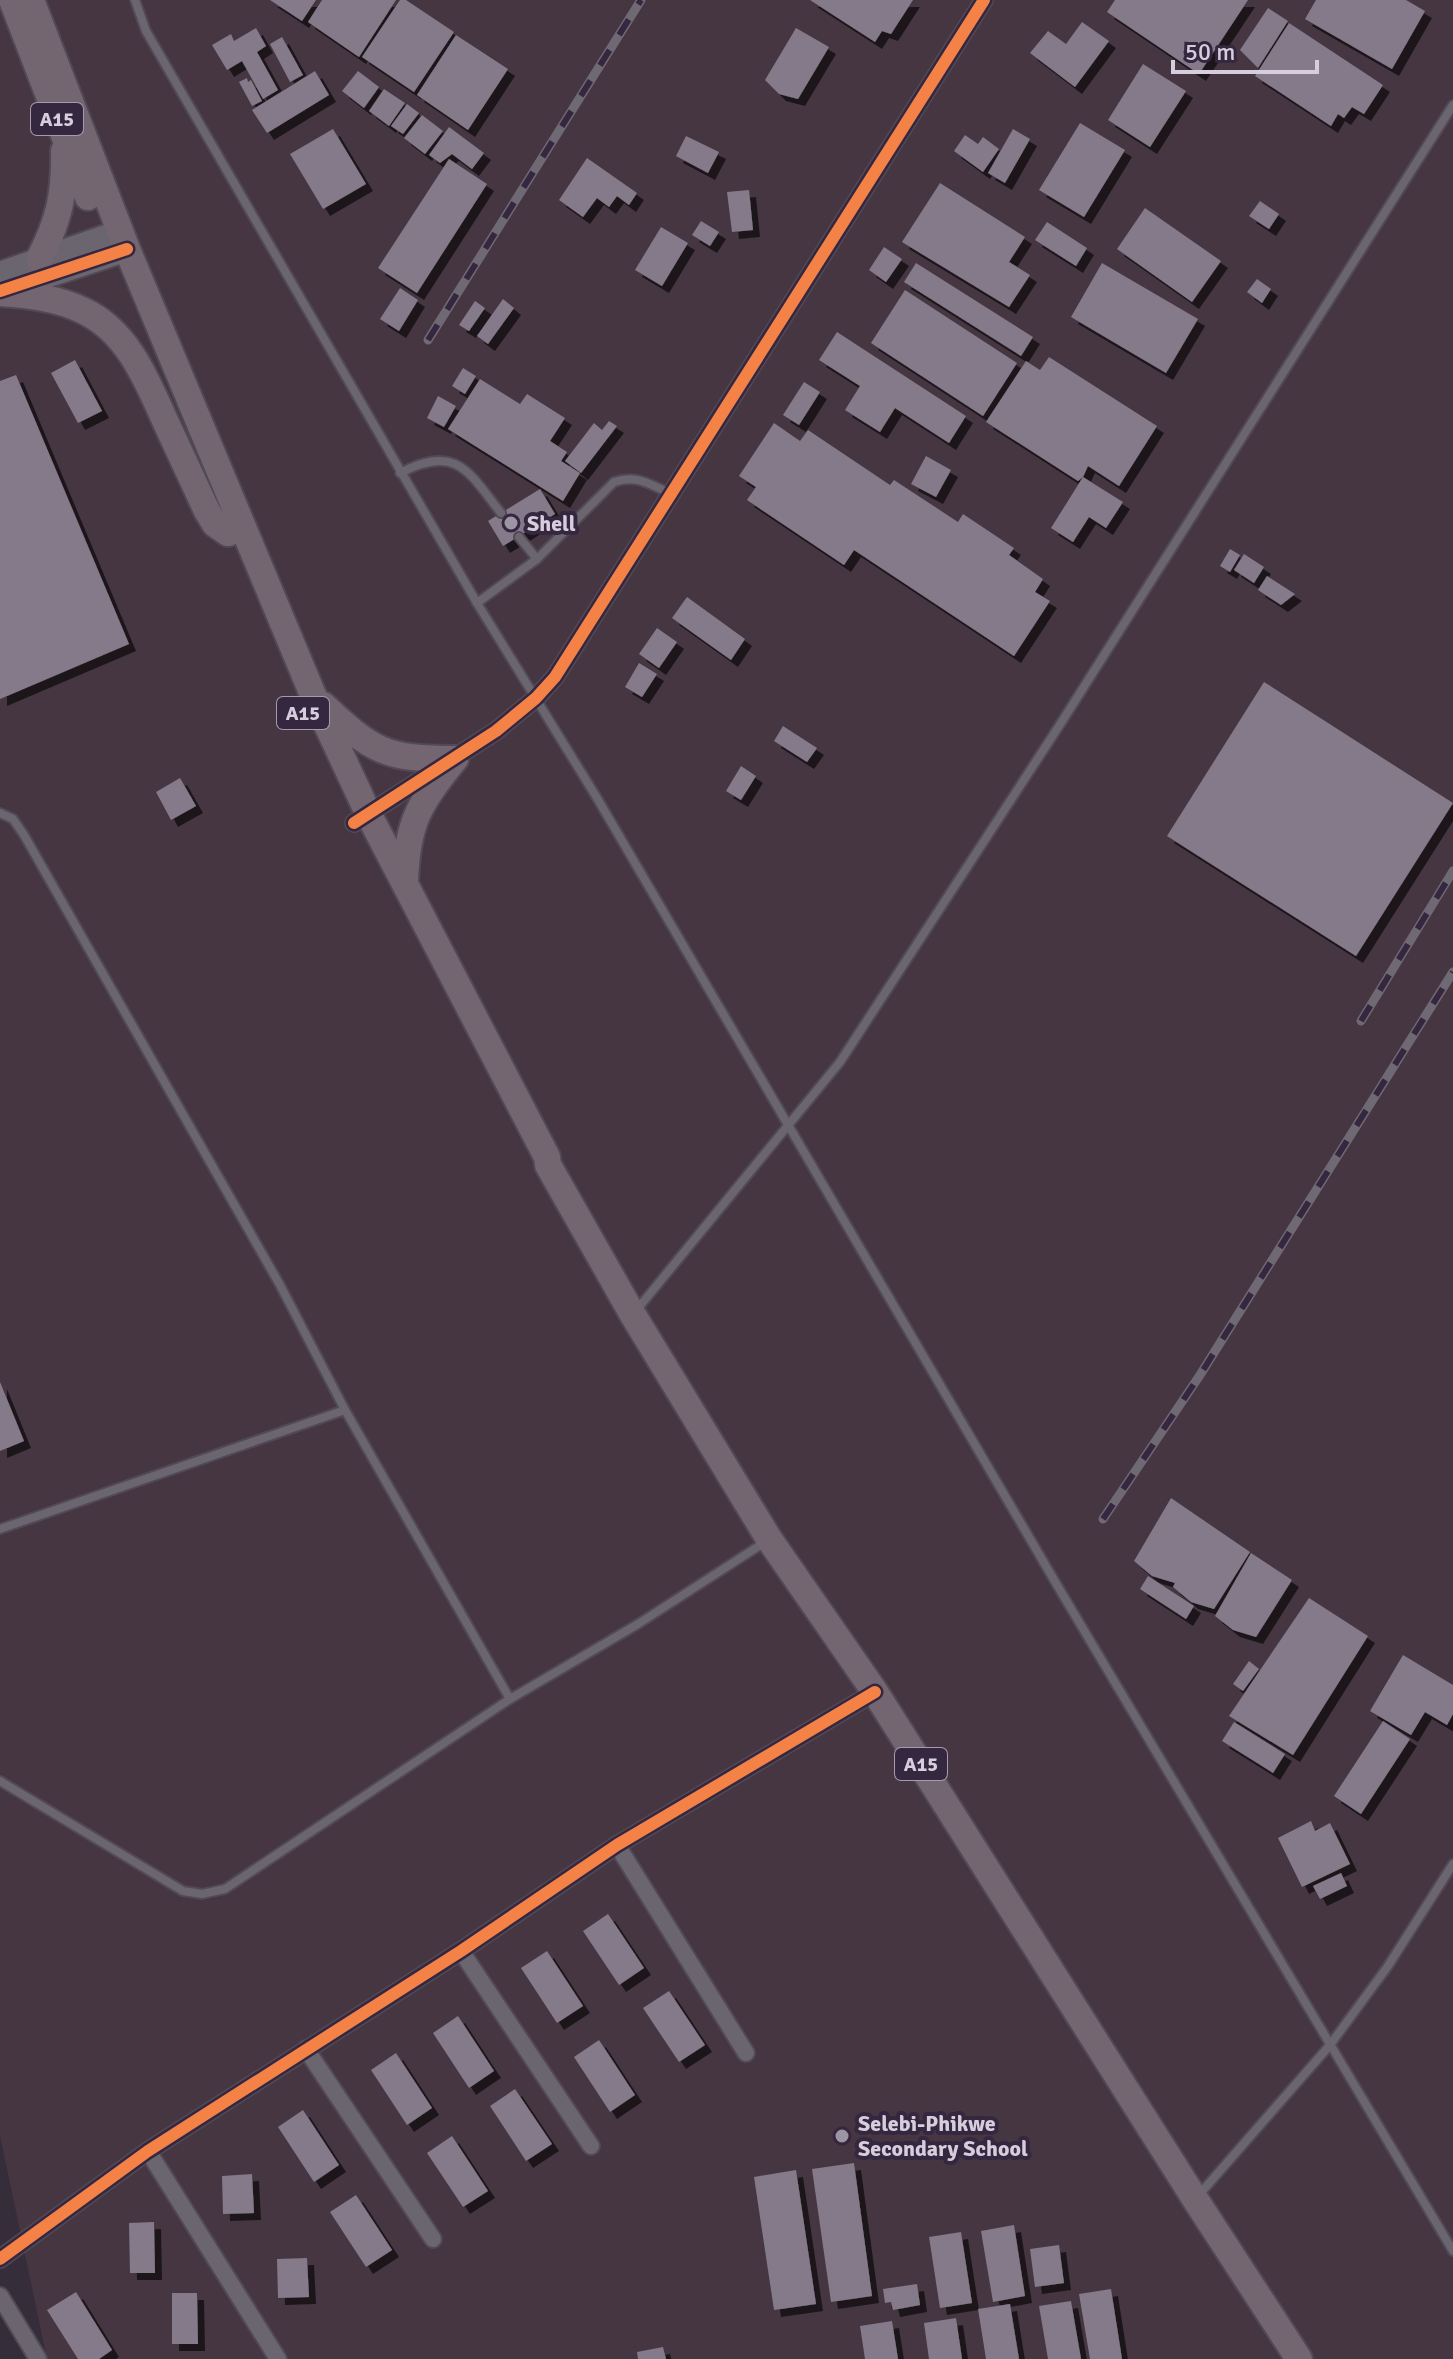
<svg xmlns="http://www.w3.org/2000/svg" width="1453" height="2359" viewBox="0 0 1453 2359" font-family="Signika,sans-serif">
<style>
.industrial{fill:#453642}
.building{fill:#847a8a;filter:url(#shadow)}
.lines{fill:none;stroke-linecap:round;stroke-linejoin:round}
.lane-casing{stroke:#514a56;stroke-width:12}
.street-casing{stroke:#514a56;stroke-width:20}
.secondary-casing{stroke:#514a56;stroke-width:28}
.primary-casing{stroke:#514a56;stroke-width:30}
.lane{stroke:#6b6570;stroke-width:8}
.street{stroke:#6b6570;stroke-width:16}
.secondary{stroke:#6b6570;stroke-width:24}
.primary{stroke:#736670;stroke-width:26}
.rail-casing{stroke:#6f6973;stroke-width:9}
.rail{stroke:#362740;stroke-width:6;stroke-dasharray:18;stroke-linecap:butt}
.cycleway-casing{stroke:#362740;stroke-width:17}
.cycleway{stroke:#f48246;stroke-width:12}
.poi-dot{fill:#9e95a4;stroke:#362740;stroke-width:3}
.labels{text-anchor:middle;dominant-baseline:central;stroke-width:8;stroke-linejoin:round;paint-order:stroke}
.shield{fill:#362740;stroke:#a69bae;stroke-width:2}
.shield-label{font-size:20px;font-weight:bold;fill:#d6cddd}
.poi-label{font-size:22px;font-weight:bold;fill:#d6cddd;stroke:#362740;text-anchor:start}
</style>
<defs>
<filter id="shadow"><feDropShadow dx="7" dy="7" stdDeviation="0" flood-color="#0009"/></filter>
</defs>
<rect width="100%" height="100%" fill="#352d3a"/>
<path class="industrial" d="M0,0H1453V2359H47L0,2136Z"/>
<g class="building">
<path d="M270,0H316L302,21Z"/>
<path d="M322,0H396L359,57L308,22Z"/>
<path d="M400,0H406L454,32L414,92L362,57Z"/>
<path d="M810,0H913L891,34L882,31L875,42Z"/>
<path d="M1115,0H1248L1199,74L1107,12Z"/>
<path d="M1316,0H1406L1425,11L1392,69L1305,19Z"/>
<path d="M1268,8L1288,21L1258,68L1240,50Z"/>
<path d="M1082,22L1109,41L1075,87L1030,53L1048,31L1066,44Z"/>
<path d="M1289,23L1383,85L1364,114L1352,107L1344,118L1338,114L1331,126L1255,76Z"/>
<path d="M256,28L266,46L257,52L278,90L263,99L242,61L227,70L212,45L231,34L234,41Z"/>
<path d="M796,28L829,47L798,99L779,94L765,80Z"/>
<path d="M456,35L508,69L468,130L417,95Z"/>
<path d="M282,37L303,75L290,82L270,44Z"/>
<path d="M1143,64L1186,91L1150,147L1108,120Z"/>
<path d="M315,71L329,95L267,133L252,110Z"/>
<path d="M358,71L379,87L364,108L342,91Z"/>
<path d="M247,78L248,82L251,80L262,101L252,106L239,82Z"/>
<path d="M384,89L405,103L389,126L369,111Z"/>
<path d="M407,104L419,113L403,134L391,126Z"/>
<path d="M422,115L443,131L425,154L404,138Z"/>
<path d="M1080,123L1125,150L1084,217L1039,190Z"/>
<path d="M449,127L484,153L472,169L452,154L440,163L429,155Z"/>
<path d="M333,129L366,184L323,209L290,154Z"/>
<path d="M1013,129L1030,139L1005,183L988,173Z"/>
<path d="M965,135L978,144L983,137L999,149L983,172L954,151Z"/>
<path d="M686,136L719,152L708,173L676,156Z"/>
<path d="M587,158L637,193L629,205L617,196L609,207L597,198L583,217L559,200Z"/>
<path d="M449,159L487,184L417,293L378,268Z"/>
<path d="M940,183L1025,237L1009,262L1030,275L1009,307L902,242Z"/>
<path d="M749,190L753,230L732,232L727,192Z"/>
<path d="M1260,201L1279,214L1269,229L1249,216Z"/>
<path d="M1145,208L1221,261L1192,302L1117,249Z"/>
<path d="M701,221L719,232L710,246L692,235Z"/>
<path d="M1047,222L1087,248L1076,266L1035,240Z"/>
<path d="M661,227L688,243L662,286L635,270Z"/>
<path d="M884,247L902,259L886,282L869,270Z"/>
<path d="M916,263L1033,337L1021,356L904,282Z"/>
<path d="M1102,263L1198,319L1166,373L1071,317Z"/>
<path d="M1257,279L1271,289L1262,303L1247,292Z"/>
<path d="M400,288L418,300L399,331L380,319Z"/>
<path d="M905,290L1017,363L983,416L871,343Z"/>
<path d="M503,299L514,308L488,344L477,336Z"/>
<path d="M475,301L485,308L469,331L459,325Z"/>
<path d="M837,332L966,416L949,443L895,408L880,432L845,410L860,386L819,360Z"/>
<path d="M1049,357L1157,426L1119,486L1088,466L1083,477L1123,502L1106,528L1089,517L1073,542L1051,528L1083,477L1078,481L986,422L1026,361L1040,370Z"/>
<path d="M75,360L102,411L78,423L51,373Z"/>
<path d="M463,368L476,376L465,394L452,386Z"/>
<path d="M16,375L129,644L0,699V381Z"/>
<path d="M480,379L520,404L527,394L565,418L550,441L567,452L561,461L580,473L563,501L448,429Z"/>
<path d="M804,382L820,392L799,425L783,415Z"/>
<path d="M438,396L456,406L444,427L427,418Z"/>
<path d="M609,421L617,426L581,473L565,461L594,423L602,430Z"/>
<path d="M774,423L800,441L808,430L890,485L894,480L958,522L963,514L1014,548L1009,555L1043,579L1035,592L1050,601L1014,656L854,550L844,565L747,500L756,487L739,476Z"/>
<path d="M926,456L951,470L936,497L911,484Z"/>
<path d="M540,489L555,514L503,546L488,521Z"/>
<path d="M1230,549L1240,555L1230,572L1220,566Z"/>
<path d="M1244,554L1264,567L1254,583L1234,570Z"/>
<path d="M1267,576L1295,594L1281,605L1258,590Z"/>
<path d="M687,597L745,639L731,660L672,618Z"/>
<path d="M657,628L677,642L659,668L639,654Z"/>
<path d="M639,663L657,674L642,697L625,687Z"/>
<path d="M1264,682L1453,803L1356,956L1167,836Z"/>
<path d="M783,726L817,748L807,762L774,741Z"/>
<path d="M741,766L756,776L741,800L726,791Z"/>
<path d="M180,778L196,806L171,820L156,792Z"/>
<path d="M0,1382L24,1441L0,1451Z"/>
<path d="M1171,1498L1250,1552L1214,1609L1191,1602L1173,1587L1175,1583L1152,1576L1134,1561Z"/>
<path d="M1251,1553L1292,1580L1256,1637L1233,1630L1215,1616Z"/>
<path d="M1148,1576L1194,1606L1186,1619L1140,1589Z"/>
<path d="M1309,1598L1368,1636L1293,1755L1229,1716Z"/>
<path d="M1403,1655L1453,1685V1714L1447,1725L1425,1712L1411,1735L1370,1711Z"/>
<path d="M1249,1661L1259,1669L1243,1691L1233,1684Z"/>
<path d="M1383,1721L1410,1739L1361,1814L1334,1796Z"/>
<path d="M1234,1722L1285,1754L1273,1773L1222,1741Z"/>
<path d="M1311,1821L1315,1831L1330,1823L1350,1864L1302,1887L1278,1838Z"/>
<path d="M1341,1873L1347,1886L1320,1899L1313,1886Z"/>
<path d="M608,1914L644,1968L619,1985L583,1931Z"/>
<path d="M547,1951L583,2006L557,2023L521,1968Z"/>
<path d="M669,1991L705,2045L679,2062L643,2008Z"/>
<path d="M458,2016L494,2071L469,2088L433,2033Z"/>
<path d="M599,2040L635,2095L610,2112L574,2057Z"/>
<path d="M396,2053L432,2108L407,2125L371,2070Z"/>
<path d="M515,2089L552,2144L526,2161L490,2106Z"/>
<path d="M303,2110L339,2165L314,2182L278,2127Z"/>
<path d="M452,2136L488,2191L463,2207L427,2153Z"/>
<path d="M854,2163L872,2296L831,2302L812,2169Z"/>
<path d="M796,2170L816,2304L774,2310L754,2177Z"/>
<path d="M252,2174L254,2213L223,2214L222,2176Z"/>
<path d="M356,2195L392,2250L366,2267L330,2212Z"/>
<path d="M154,2222L155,2273H130L129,2223Z"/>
<path d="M1014,2225L1025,2296L993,2302L981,2231Z"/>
<path d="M961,2232L972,2303L940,2308L929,2237Z"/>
<path d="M1059,2245L1064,2283L1035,2287L1030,2249Z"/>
<path d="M307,2258L309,2297L278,2298L277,2259Z"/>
<path d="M917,2284L920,2305L893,2310L891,2302L885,2303L883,2289Z"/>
<path d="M1111,2289L1122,2359H1090L1079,2294Z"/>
<path d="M76,2292L112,2350L99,2359H78L47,2310Z"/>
<path d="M172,2293H197L198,2344H172Z"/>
<path d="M1071,2301L1081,2359H1048L1039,2306Z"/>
<path d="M1010,2304L1019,2359H986L978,2309Z"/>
<path d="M956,2318L962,2359H929L924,2323Z"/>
<path d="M892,2321L898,2359H865L860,2326Z"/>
<path d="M663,2347L666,2359H638L637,2352Z"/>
</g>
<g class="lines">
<g class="lane-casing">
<g id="lane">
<path d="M135,0L146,31L477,603L597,798L1057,1585L1453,2251"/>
<path d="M400,473C457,444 468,471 501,513"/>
<path d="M519,537L537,559"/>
<path d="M477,603L537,559L614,482C638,474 650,485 672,494"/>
<path d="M0,813L13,819L24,835L280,1285L345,1410L510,1699"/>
<path d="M635,1312L840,1062L1061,723L1453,105"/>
<path d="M0,1529L345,1410"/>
<path d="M0,1781L183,1891L202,1894L225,1889L510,1699L638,1624L765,1542"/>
<path d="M1198,2196L1330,2045L1388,1966L1453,1864"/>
</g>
</g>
<g class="street-casing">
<g id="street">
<path d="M354,823L496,731L536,698L555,677L984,0"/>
<path d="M617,1845L746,2053"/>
<path d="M461,1951L591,2146"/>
<path d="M306,2049L433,2239"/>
<path d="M148,2151L278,2359"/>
<path d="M0,2259L148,2151L461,1951L617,1845L875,1692"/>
<path d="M0,2296L38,2359"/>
</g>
</g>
<g class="secondary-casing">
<g id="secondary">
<path d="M0,274L120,232"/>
<path d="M0,291L127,249"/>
</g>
</g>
<g class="primary-casing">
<g id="primary">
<path d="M12,0L88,197"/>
<path d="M31,0L127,249L313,695L369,815L547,1157L548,1165L633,1315L769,1539L875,1692L1195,2199L1299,2359"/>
<path d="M39,259C59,221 65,194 64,151"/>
<path d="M0,293C28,295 58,298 84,311C130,333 148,384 168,427C181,455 194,483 207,511L215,524L228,533"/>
<path d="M323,705C373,752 386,759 455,759"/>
<path d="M405,882C407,822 419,804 455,759"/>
</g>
</g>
<use href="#lane" class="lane"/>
<use href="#street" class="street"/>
<use href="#secondary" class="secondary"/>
<use href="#primary" class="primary"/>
<g class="rail-casing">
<g id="rail">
<path d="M428,340L641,0"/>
<path d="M1361,1021L1453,871"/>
<path d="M1103,1519L1200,1375L1453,972"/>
</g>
</g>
<use href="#rail" class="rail"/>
<g class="cycleway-casing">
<g id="cycleway">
<path d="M0,291L127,249"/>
<path d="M354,823L496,731L536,698L555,677L984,0"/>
<path d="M0,2259L148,2151L461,1951L617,1845L875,1692"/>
</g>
</g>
<use href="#cycleway" class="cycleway"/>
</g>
<g class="poi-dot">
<circle cx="511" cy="523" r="8"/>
<circle cx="842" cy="2136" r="8"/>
</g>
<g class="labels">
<g class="shield">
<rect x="31" y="103" width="52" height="32" rx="6"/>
<rect x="277" y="697" width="52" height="32" rx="6"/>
<rect x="895" y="1748" width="52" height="32" rx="6"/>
</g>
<g class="shield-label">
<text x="57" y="119">A15</text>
<text x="303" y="713">A15</text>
<text x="921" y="1764">A15</text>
</g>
<g class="poi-label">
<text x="527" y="523">Shell</text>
<text x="858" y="2123">Selebi-Phikwe<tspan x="858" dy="25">Secondary School</tspan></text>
</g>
</g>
<path d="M1173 60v12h144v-12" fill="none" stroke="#d6cddd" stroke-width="4"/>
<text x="1185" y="60" font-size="24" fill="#d6cddd" stroke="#362740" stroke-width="6" paint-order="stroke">50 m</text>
</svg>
